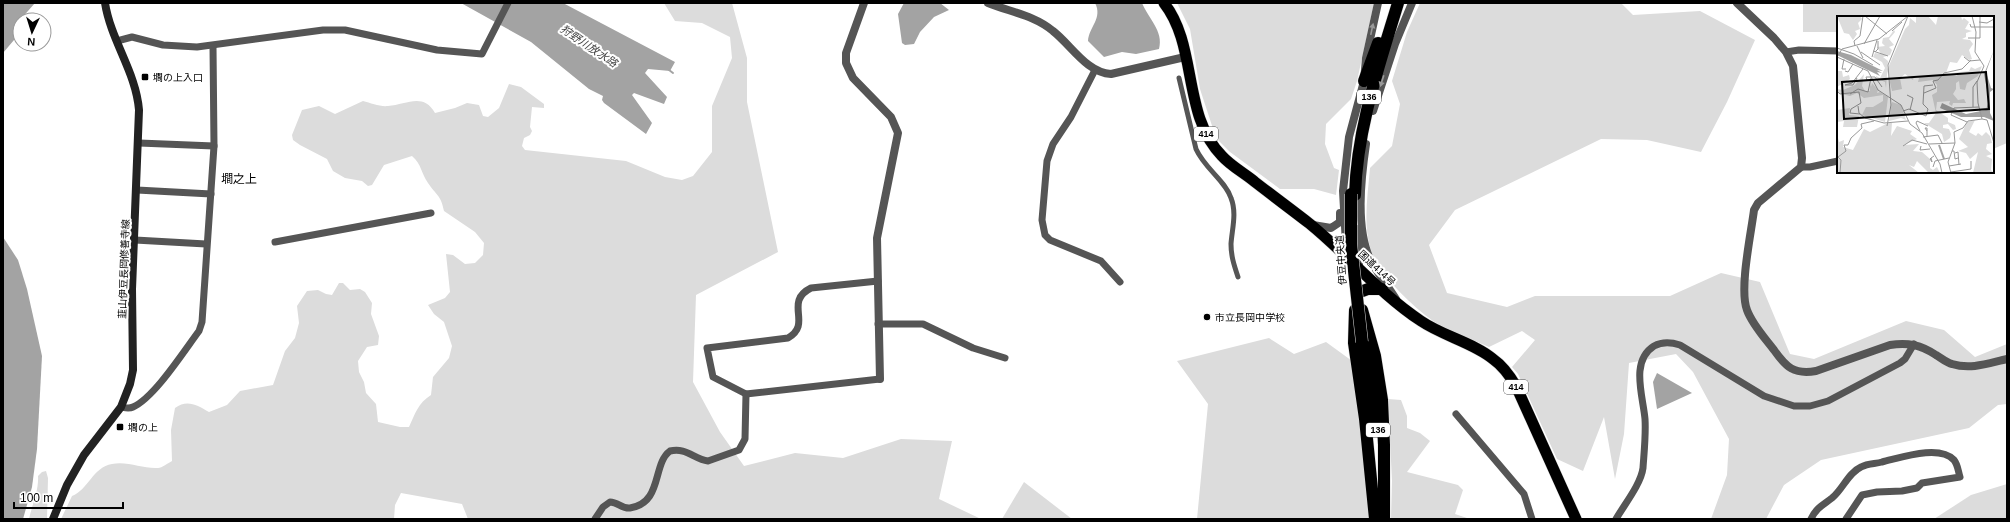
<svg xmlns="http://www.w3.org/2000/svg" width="2010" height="522" viewBox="0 0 2010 522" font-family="Helvetica,'Noto Sans JP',sans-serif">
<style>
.green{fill:#dcdcdc}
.water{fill:#a3a3a3}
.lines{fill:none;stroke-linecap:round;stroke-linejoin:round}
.stream{stroke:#a3a3a3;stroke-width:2}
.trunk-casing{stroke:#dbdbdb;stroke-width:12}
.motorway-casing{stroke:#dbdbdb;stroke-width:13}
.pedestrian{stroke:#555;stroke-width:5}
.minor{stroke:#555;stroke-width:7}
.tertiary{stroke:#555;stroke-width:8}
.secondary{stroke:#222;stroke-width:8}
.trunk{stroke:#000;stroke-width:11}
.motorway{stroke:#000;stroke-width:12}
.motorway-bridge-casing{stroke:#dbdbdb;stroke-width:13;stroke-linecap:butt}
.motorway-bridge{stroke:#000;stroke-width:12}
.oneway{fill:#999}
.poi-dot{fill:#000;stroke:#fff;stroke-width:1.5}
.labels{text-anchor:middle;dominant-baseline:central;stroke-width:4;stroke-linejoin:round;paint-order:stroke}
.shield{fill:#fff;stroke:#4c4c4c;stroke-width:1}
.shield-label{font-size:9px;font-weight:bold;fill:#000}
.poi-label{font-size:10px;fill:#000;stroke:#fff;text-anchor:start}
.street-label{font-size:10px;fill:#000;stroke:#fff}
.water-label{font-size:11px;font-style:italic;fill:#444;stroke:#fff}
.quarter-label{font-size:12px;fill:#000;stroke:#fff}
.inset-river{fill:none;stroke:#a3a3a3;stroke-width:2}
.inset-road{fill:none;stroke:#999;stroke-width:1}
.view{fill:#000;fill-opacity:0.15;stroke:#000;stroke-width:2}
.inset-edge{fill:none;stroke:#000;stroke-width:2}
</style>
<rect width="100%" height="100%" fill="#fff"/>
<g class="green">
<path d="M664,3H732L747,58V102L778,252L696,295L693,382L720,432L744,466L795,453L843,458L901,439L952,441L939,499L981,519H468L462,504L401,493L395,505L394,519H61L72,496C88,490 93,467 112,464C128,461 143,469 158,468C162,468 168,463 172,461L171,430L175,408C187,399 197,405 209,412L227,405L240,391L273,385L285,351L295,338L299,323L297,306L307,291L318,290L326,294L332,295L339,283H343L350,290L360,289L365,292L372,303L371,314L379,336L378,345L367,347L358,361L359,372L364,382L366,393L376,404L378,422L400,427H409C415,414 418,403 431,395L433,377L449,358L452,346L444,322L434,314L428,305L445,298L450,292L446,254L453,255L465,264L475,263L483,255L484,243L475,232L444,211C441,195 436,195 428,183C421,173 422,165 412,156L384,165L372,185L368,186L362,181L345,178L333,171L327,159L300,145L293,140L292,135L302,110L319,106L335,114L363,101C371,103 380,107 388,106C406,105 423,92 435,113L455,108L467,103L479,105L483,116L488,117L499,108L509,84L521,87L544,104V108L532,107L530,127L532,131L530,135L524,138L522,146L525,150L626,161L665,177L682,180L693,176L712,152V106L732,58L730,37L702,23L675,21Z"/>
<path d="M1177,3H1374L1357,81L1351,99L1326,124L1325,144L1334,168L1339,170L1336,195L1314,189H1280L1230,152L1216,138L1200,89L1190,29Z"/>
<path d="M1420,3H1621L1633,15L1700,11L1755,40L1727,102L1701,152L1647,140L1601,139L1455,210L1429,245L1447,293L1507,307L1535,296H1670L1721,273L1760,282L1790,354L1814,359L1906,321L1944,330L1975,357L2007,344V404L1998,405L1969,428L1821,460L1784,485L1766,519H1711L1727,475L1729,439L1693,372L1676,354L1629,363L1624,434L1615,479L1604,417L1583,471L1557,459L1518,374L1512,367L1535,340L1522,331L1489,347C1471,339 1449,332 1433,321C1411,305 1378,274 1370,247C1363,222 1368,193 1370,168L1392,146L1400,104L1392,81L1407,32Z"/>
<path d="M1803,3H2007V143L1993,149V17H1838V32H1803Z"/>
<path d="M1269,338L1294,354L1326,342L1359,366L1370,519H1197L1208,404L1177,361Z"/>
<path d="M1388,399L1401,400L1407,416V428L1420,433L1430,441L1407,472L1458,485L1463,490L1455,514L1470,519H1391L1392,481Z"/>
<path d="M46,471L48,478L47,519H29C32,505 39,490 38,476L42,472Z"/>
<path d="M1024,482L1072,519H1002Z"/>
<path d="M2007,484V519H1934L1971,495Z"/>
</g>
<g class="water">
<path d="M3,3H35L20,20L14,40L3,53Z"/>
<path d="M461,3H563L675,62L670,71L648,69L645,73L667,97L664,104L634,93L632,95L652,123L646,134L604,103L602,100L603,96L589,89L531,42Z"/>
<path d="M904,3H940L949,10L934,17L920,32L914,44L905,45L902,43L898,14Z"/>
<path d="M1095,3H1142C1148,18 1164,31 1159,49L1136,54L1122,52L1104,57L1088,41C1089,27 1103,18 1095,3Z"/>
<path d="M3,237L18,260L27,289L42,356L37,449L32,487L23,519H3Z"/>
<path d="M1657,373L1692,393L1657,409L1653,382Z"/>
</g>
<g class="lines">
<path class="stream" d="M669,70L673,73"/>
<g class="trunk-casing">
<path id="trunk" d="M1164,3C1198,46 1182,116 1222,156C1231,166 1244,173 1255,182C1273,196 1292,210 1310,224C1348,255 1380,294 1421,321C1443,336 1474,343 1493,359C1503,366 1510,376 1516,386L1576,519"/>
</g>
<g class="motorway-casing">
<g id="motorway">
<path d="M1364,81L1378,43"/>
<path d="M1355,195C1357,128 1379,66 1398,3"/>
<path d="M1360,292L1368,289H1382"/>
<path d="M1355,310L1354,343L1365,419L1375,519"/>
<path d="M1362,310L1375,356L1382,400L1384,445V519"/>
<path d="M1362,342L1372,397L1374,426"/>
</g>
</g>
<path class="pedestrian" d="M1179,78L1196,149C1205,169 1225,180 1231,198C1237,213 1232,229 1231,244C1231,256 1234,265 1238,277"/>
<g class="minor">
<path d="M117,41L132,37L163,45L197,47L323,30H345L437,50L482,54L508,3"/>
<path d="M1786,52L1799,50L1838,51"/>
<path d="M1095,70L1071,117L1053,144L1047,161L1042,220L1045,235L1050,240L1101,261L1120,282"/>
<path d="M139,143L214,146"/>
<path d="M1801,167H1810L1838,161"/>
<path d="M137,190L211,194"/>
<path d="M135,240L206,244"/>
<path d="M275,242L431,213"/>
<path d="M878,281L811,288C783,302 813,324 788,338L707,348L713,377L746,394L880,379"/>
<path d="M878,324H923L973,348L1005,358"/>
<path d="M121,407C126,408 129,409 133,407C154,398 184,351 199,331L202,322L214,146L213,46"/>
<path d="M1456,414L1524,494L1532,519"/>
<path d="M595,519L603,507L610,502C618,502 622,509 630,508C663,503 652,464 670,451C686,447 694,459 708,461L739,450L745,439L746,394"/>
<path d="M1616,519C1624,505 1641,484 1643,468C1644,453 1646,435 1645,419C1643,396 1630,361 1654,346C1663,341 1671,342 1680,345L1764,396L1794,406H1810L1828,401L1900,363L1905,359L1914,344"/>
<path d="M1811,519C1816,508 1823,505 1832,498C1843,489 1848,473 1861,467C1868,463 1875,464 1882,462C1900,458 1939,444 1954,460C1958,465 1958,471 1960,477L1922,483L1917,488L1902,491L1877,492L1862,495L1846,519"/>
</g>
<g class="tertiary">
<path d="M864,3L846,53V63L853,78L891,117L898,133L877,238L880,379"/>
<path d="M988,3C1010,12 1034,15 1053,31C1071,45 1087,73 1111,74L1185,57"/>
<path d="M1737,3L1774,38L1786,52L1793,66L1802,158L1801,167L1758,203L1754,210C1751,234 1739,289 1747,310C1752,324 1764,337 1774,350C1786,367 1794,375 1816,371L1890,345C1908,342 1921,345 1936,355C1941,358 1947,363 1952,364C1971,370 1989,363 2007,359"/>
<path d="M1373,111L1395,44L1412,3"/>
<path d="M1366,144C1361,178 1355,229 1371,261C1378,274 1388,286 1396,299"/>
<path d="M1313,225L1331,228L1340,222V213"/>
<path d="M1358,229L1359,267"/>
<path d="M1346,244L1343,191L1349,137L1364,81L1366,58L1378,3"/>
</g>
<path class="secondary" d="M53,519L67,485L84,455L121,407L130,384L133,370L132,289L139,110C136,72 111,41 105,3"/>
<use href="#trunk" class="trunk"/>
<use href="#motorway" class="motorway"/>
<g class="motorway-bridge-casing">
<path id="motorway-bridge" d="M1351,194V244L1362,342"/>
</g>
<use href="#motorway-bridge" class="motorway-bridge"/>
</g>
<defs><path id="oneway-solid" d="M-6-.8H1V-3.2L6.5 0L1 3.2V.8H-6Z"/></defs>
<g class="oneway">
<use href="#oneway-solid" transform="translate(1372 29) rotate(-78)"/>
<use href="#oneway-solid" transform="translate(1382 81) rotate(108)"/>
</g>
<g class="poi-dot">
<rect x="141" y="73" width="8" height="8" rx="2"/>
<circle cx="1207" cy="317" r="4"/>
<rect x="116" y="423" width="8" height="8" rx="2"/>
</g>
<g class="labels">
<g class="shield">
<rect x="1357" y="90" width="24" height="14" rx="3"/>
<rect x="1194" y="127" width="24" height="14" rx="3"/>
<rect x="1504" y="380" width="24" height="14" rx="3"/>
<rect x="1366" y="423" width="24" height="14" rx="3"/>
</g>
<g class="shield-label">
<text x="1369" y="97">136</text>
<text x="1206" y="134">414</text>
<text x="1516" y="387">414</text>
<text x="1378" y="430">136</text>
</g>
<g class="poi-label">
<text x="153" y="77">墹の上入口</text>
<text x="1215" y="317">市立長岡中学校</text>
<text x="128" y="427">墹の上</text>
</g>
<g class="street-label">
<text transform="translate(1341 260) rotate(-94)">伊豆中央道</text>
<text transform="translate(1377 268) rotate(43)">国道414号</text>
<text transform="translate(124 269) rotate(-88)">韮山伊豆長岡修善寺線</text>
</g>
<g class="water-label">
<text transform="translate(589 46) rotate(34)">狩野川放水路</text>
</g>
<g class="quarter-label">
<text x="239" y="179">墹之上</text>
</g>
</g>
<g transform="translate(1837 16)">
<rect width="157" height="157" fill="#fff"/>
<path d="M0,0H23L25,3L21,7L23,13L18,15L20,18L16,24L12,18L7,17ZM91,0L99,9L101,0H124L125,4L127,2L132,6L128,13L135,15L129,17V21L125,23L133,24L136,28L132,34L135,43L132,44L125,39L120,47L113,46L109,57L120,60L121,57H115L132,55L134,51L138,53L145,50L141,60L130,67L128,74L123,73L122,65L119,67V73L116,78L121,84L127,83L129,87H116L115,90L112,88L113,85L100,86L99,94L111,102V106L118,109L119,113L116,114L111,108L106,109V112L112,113L114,118L113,122L107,126L105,118L87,107H92L99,97L95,79L100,76V69L96,64L81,66L82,62L77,60L76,64L68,58L63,62L65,73L55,75L50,54L68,13L72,9L73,2L79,7V1ZM57,14L58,16L52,23L57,29L52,31L55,34L53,39L46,41L51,45L49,72L48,66L39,62V60L43,62L48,52L45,46L36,41L38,37L44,38L40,31L48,30L42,24L45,27L46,22L52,21ZM0,55H5L6,61L12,59L13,63L0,71ZM27,58L25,70L28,75H33V67L34,71L35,67L41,74L40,77L43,76L51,81L48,106L25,99L29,91H36L46,85V79L27,82L20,77L13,80L0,77V73L6,74L18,69ZM55,86L64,89L69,104L64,102L52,105ZM13,92L12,99L22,100L20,111H6L7,105L0,106V94ZM138,104L132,116L139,120L141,117L145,120L149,116L153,120L155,127L150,128L149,133L155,138L149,140L155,143L154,154L157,157H136L141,136L133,143L129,137L121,135L131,131L122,123L130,106ZM51,107H55L54,120L60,110L75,115L73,118L80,123L67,129L82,128L76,135L85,136L93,143V152L96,154L100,151L103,157H92L80,145L77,151L72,149L82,157H0V118L2,126L7,124L6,131L16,134L27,113L33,116Z" fill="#dcdcdc"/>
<path d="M157,34L149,56L154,72L157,73L153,76V97L157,105L147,101H124L103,92L105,87L129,98L149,94L152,84L147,58ZM0,35L14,39L46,55L40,54L45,57L40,56L43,60L0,39Z" fill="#a3a3a3"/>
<path class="inset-river" d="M102,129L107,143"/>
<path class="inset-road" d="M28,0L50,18M135,0L139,16L138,36L147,50L140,66L141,87L145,103L150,104L157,127M142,6L150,7L157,3M133,8L134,11H157M55,15L65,6M131,22H143V0M27,28L43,0M18,30L17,25L23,20L26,0M20,30L26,42M0,32L17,38L36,49M36,35L51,40M24,36L43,49M38,36L41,33V25M0,41L5,33L42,23L71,0M0,41L31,55L41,74L64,89L73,108L85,117L103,148L105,157M35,41L40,24M127,41L132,45L143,44M7,43L5,53H9M157,52V66M8,55L11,56L16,48M30,64L29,61H38L45,71M8,69L15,67L26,53M8,69H16L20,62M0,75L3,78L22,76L24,87L14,93L13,97L23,98M87,77L99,72L96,65L101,64L107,57L125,53L134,44M13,78L21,73L31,76L34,62M70,79L76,82L73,94M21,90L22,97L28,102L47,107L71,105M136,91V71L140,65M66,95L72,93L89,100L91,93L86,88L87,70L96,69M130,106L114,99L117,92L142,91M50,110L54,89L51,49L71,0M83,115L79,107L80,105L91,110M90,120V112H88L90,115M86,121L101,119L105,127M92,128L118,127M66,130L75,124L90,128M84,130L83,134L93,133M115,135H117L118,143L121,142M118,137L121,136L122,149M94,142L95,146L93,143L94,142L97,140M112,150L124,148M96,151L98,145L112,142M114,156L134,153V145M3,157L4,144L1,141L9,135L7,129H11L14,122L25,112L24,108L37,105M114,157L111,146L118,127L117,116L126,112L131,105L145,103"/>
<path class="view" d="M149,56L152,93L7,103L5,66Z"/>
<rect width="157" height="157" class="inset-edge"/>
</g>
<rect width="2010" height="522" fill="none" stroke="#000000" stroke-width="8"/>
<g transform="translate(32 32) rotate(184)"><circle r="19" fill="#ffffff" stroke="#999999"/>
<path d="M0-3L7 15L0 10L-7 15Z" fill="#000000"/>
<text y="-6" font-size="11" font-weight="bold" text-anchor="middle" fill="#000000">N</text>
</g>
<path d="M14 502v6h109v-6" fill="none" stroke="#000000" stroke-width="2"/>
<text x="20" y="502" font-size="12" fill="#000000" stroke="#ffffff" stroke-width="3" paint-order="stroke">100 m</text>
</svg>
